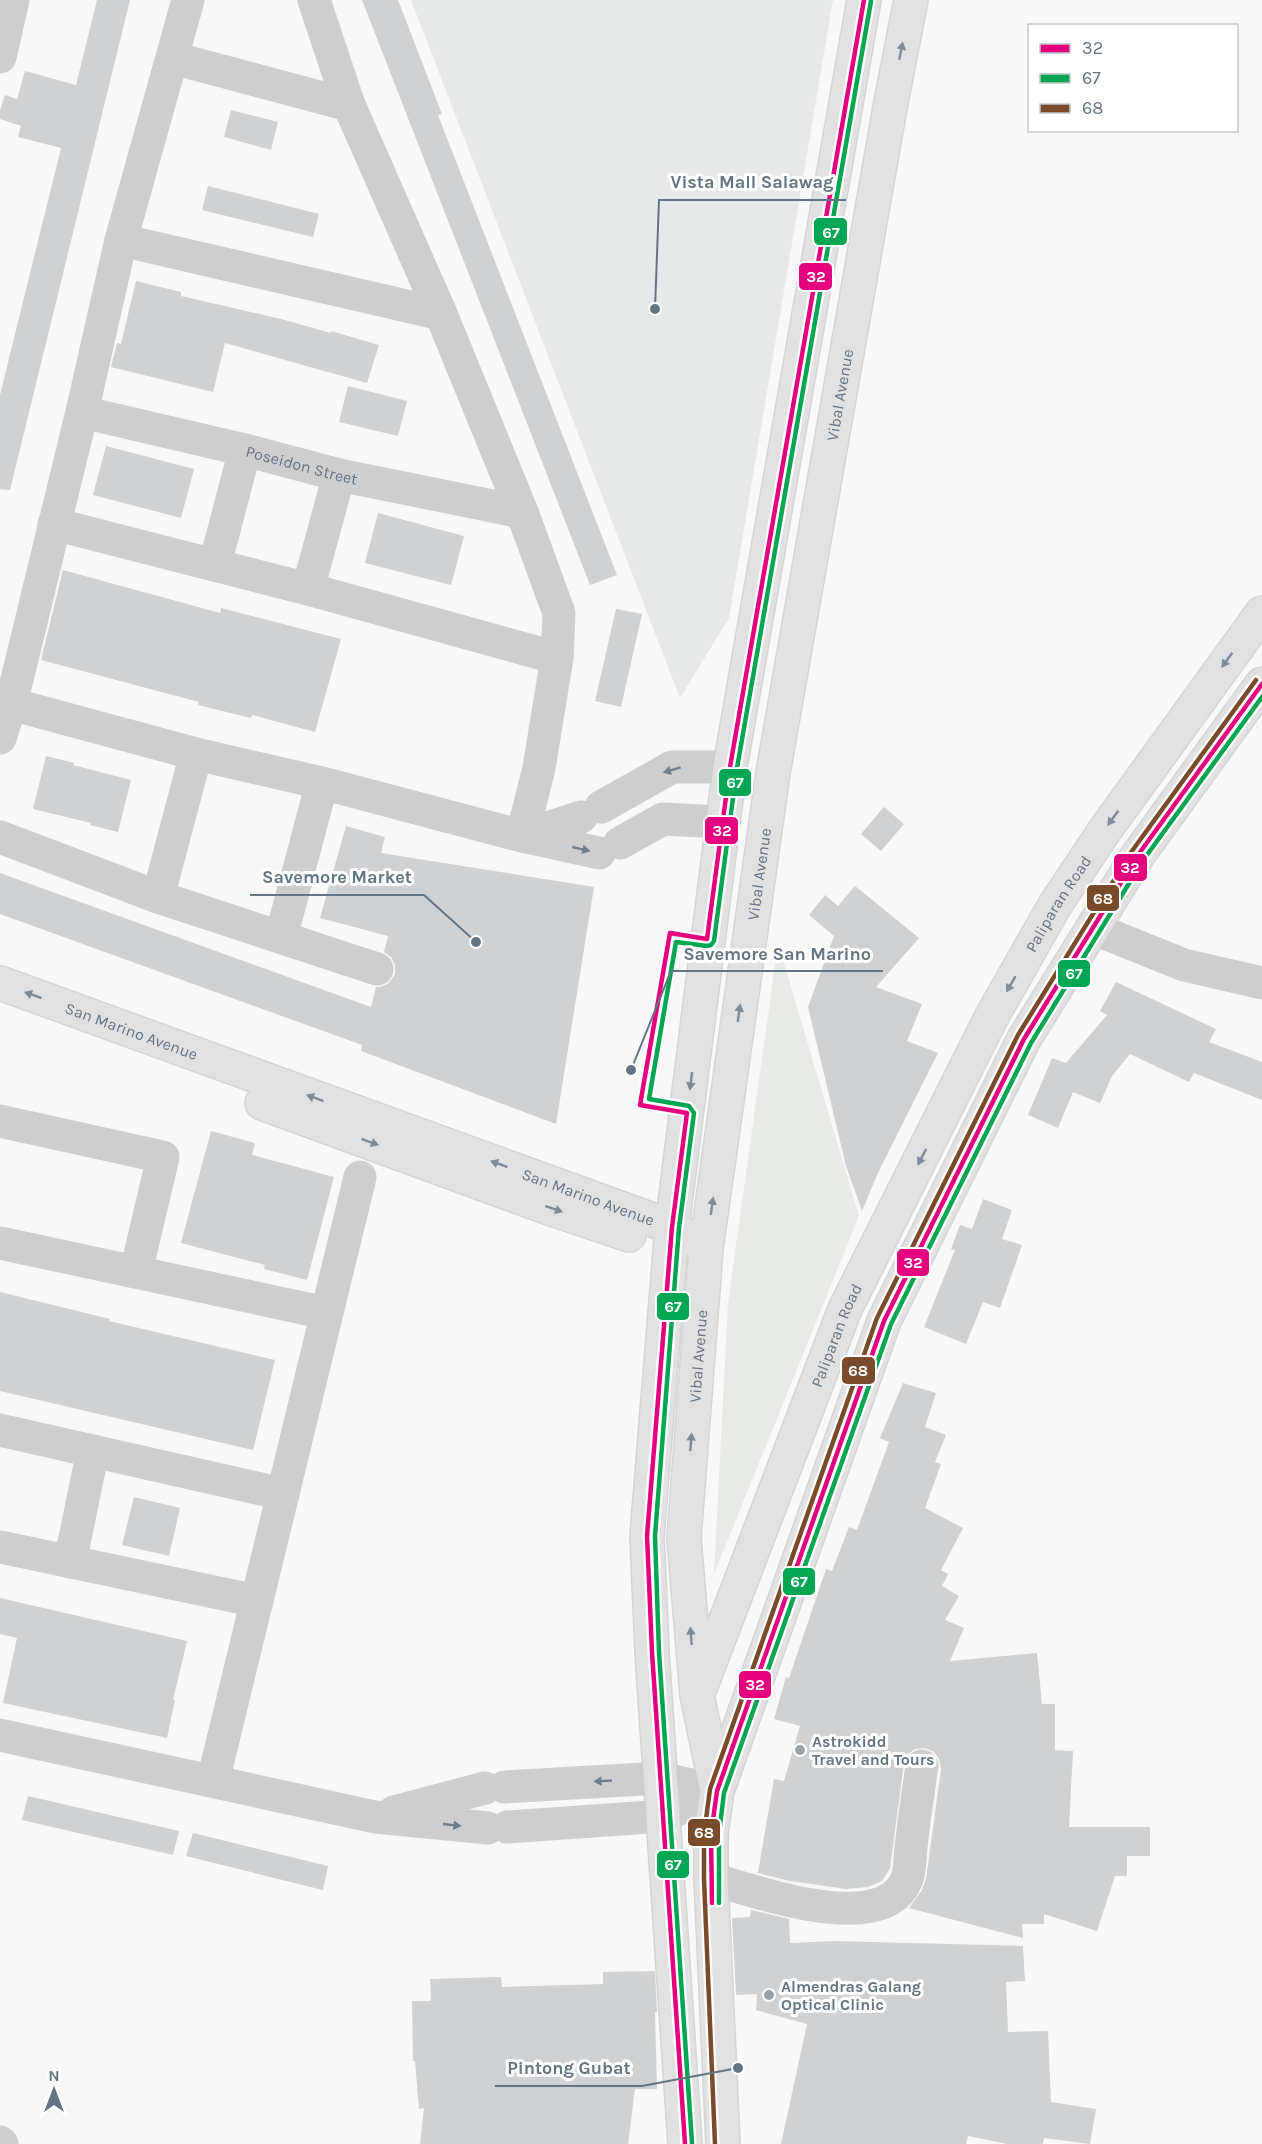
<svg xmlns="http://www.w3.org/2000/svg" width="1262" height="2144" viewBox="0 0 1262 2144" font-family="Karla,sans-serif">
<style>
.built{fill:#e7e8e8}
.green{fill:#e7eae5}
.building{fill:#cfd1d2}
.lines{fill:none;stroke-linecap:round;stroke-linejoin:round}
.major-casing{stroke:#d4d5d6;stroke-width:36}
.minor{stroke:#cececf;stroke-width:33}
.major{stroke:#e1e1e2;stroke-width:33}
.bus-1-casing{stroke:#fff;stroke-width:9}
.bus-2-casing{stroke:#fff;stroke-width:9}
.bus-3-casing{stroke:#fff;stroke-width:9}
.bus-1{stroke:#e5007d;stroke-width:4.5}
.bus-2{stroke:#00a651;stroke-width:4.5}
.bus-3{stroke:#7a4b2a;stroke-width:4.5}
.oneway{fill:#7e8a95}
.oneway2{fill:#707d8a}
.poi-dot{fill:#98a2ab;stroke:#fff;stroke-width:2}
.labels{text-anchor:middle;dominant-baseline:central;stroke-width:6;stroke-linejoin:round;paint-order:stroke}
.street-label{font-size:16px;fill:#657482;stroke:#fff}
.poi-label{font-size:16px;font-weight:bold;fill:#657482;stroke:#fff;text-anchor:start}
.leader{fill:none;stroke:#657482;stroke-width:2}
.callout-dot{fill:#657482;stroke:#fff;stroke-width:2}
.callout-label{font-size:18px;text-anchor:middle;font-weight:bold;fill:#657482;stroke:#fff;stroke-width:6;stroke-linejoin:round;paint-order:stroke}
.line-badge{stroke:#fff;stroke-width:2}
.badge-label{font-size:16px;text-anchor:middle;font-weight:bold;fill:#fff}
</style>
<rect width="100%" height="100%" fill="#f8f8f8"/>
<path class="built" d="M411,0H833L729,618L680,698Z"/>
<path class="green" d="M778,943L859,1216L714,1574L728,1303Z"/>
<g class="building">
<path d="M97,0H130L10,490L0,489V395L61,148L18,137L21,126L0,119V110L5,95L17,99L25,71L76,85Z"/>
<path d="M362,0H398L442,114L438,115L617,575L590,585Z"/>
<path d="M231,110L278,122L271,150L224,137Z"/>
<path d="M208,186L319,214L313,237L202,210Z"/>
<path d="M136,281L181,292V296L281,319L331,333V331L379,345L367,383L225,343L213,392L111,367L117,343L121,344Z"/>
<path d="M348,386L407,401L398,436L339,422Z"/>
<path d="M106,446L194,469L181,518L93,495Z"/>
<path d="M378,513L464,536L451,585L365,563Z"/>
<path d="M63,570L220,613L221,608L341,639L315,732L252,715L251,718L198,705L199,702L41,660Z"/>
<path d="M616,609L642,614L621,707L595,701Z"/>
<path d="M46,756L74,763L73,765L131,780L118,832L90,825L91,823L33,809Z"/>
<path d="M884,807L904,824L881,851L861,834Z"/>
<path d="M346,826L385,837L381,853L594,887L556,1124L361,1051L362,1045L0,914V873L371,1007L376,987H381L389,983L395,974V965L391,957L384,952L388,936L320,918Z"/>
<path d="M855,886L919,938L876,987L922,1004L907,1041L938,1053L878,1173L862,1211L846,1166L808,1007L834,936L809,915L825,895L838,906Z"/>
<path d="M1116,982L1216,1029L1209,1042L1262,1062V1100L1194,1073L1189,1082L1130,1054L1112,1076L1100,1103L1073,1092L1058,1128L1028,1115L1052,1058L1066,1063L1107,1015L1100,1011Z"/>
<path d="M211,1131L255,1143L252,1155L334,1177L307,1280L264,1269L265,1265L181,1243Z"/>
<path d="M983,1199L1012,1210L1002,1239L1022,1245L1000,1308L983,1302L966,1344L924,1327L955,1250L951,1249L960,1225L972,1229Z"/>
<path d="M0,1292L110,1319L109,1321L275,1360L253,1450L0,1391Z"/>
<path d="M903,1383L936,1393L925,1427L946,1435L935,1462L941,1464L925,1508L963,1528L941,1570L948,1574L942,1586L959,1596L945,1620L964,1628L950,1661L1037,1653L1042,1704H1055V1750L1073,1751L1069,1827H1150V1856H1127V1876H1115L1097,1931L1044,1914V1924H1022L1023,1938L909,1908L922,1890L926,1879L941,1769L939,1759L934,1752L925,1748L915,1749L908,1754L904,1763L890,1868L882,1881L868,1887L846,1889L790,1881L758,1873L774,1779L784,1781L800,1726L774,1719L786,1677L789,1678L826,1569L832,1571L849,1527L857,1530L889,1442L880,1438Z"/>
<path d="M134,1497L180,1508L169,1556L122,1545Z"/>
<path d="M0,1598L187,1641L173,1700H175L167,1738L3,1703L17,1638L0,1634Z"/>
<path d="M28,1796L179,1831L173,1855L22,1820Z"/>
<path d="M193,1833L328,1866L323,1890L186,1856Z"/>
<path d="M751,1910L789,1919L790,1943L834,1941L1023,1946L1025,1981L1006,1982L1008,2032L1048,2031L1051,2102L1096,2109L1090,2144L1044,2138L1043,2144H1007L968,2136L966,2144H781L807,2024L756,2010L757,1994L736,1995L732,1918L750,1917Z"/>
<path d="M655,1971L657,2012H655L657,2089H635L628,2144H420L424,2108L419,2109L415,2061H413L412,2001H431L430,1979L501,1977L502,1987L603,1984V1972Z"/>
</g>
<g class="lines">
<g class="major-casing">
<g id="major">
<path id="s2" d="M0,983L672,1227L690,1238"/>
<path d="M262,1103L549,1208L629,1235"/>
<path id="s3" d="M700,1688L845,1309L991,1018L1055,905L1105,830L1262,613"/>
<path id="s4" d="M717,1791L697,1695L684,1538L706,1249L773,773L891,102L911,0"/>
<path d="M685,2144L652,1652L647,1536L672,1227L730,767L864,0"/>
<path d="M723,2144L711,1879V1834L717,1791L884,1321L1024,1039L1138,855L1262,684"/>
</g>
</g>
<g class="minor">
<path d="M314,0L349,105L441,314L522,512L559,613L557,658L539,768L522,836"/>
<path d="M0,57L13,0"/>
<path d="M173,58L349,105"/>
<path d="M121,240L441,314"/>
<path id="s1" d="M82,412L245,450L339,475L522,512"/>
<path d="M54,524L308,589L557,658"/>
<path d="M215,564L245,450"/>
<path d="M308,589L339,475"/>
<path d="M11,704L196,754L322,783L522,836L599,853"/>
<path d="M0,738L11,704L82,412L121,240L188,0"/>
<path d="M601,807L672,767H730"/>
<path d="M524,836L581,817"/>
<path d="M0,837L158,897L377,969"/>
<path d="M620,843L663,819L722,822"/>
<path d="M158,897L196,754"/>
<path d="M1092,928L1184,965L1262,983"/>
<path d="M281,937L322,783"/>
<path d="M0,1121L163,1157L136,1272"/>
<path d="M0,1243L326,1313"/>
<path d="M0,1430L283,1494"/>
<path d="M0,1547L257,1601"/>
<path d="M70,1562L93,1451"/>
<path d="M0,1735L375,1817L488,1828"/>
<path d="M213,1781L360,1177"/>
<path d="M504,1787L661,1778L717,1791"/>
<path d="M394,1812L485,1788"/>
<path d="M507,1827L664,1816L717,1791"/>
<path d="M711,1879C754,1890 883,1939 907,1879C910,1870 910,1857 911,1847C914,1820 918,1793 922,1766"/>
<path d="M0,2142L2,2144"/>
</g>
<use href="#major" class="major"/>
<g class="bus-1-casing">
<g id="bus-1">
<path d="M712,1903L711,1834L717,1791L884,1321L1024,1039L1138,855L1262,684"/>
<path d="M685,2144L652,1652L647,1536L672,1227L687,1113L640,1105L670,933L707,939L730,767L864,0"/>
</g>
</g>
<g class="bus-2-casing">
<g id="bus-2">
<path d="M719,1903V1834L724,1793L891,1324L1031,1043L1144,859L1262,697"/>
<path d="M692,2143L659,1652L655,1536L679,1228L694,1113L689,1106L649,1099L676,942L707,946L711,945L714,941L737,768L871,1"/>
</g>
</g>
<g class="bus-3-casing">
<path id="bus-3" d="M715,2144L704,1879V1834L710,1789L877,1318L1018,1035L1132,851L1256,680"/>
</g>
<use href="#bus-1" class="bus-1"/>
<use href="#bus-2" class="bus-2"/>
<use href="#bus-3" class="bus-3"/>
</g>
<defs><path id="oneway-solid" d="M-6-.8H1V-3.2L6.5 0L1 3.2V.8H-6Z" transform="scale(1.5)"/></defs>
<g class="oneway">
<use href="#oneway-solid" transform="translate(901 51) rotate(-79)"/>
<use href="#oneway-solid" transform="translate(1227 660) rotate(126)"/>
<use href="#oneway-solid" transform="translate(1113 818) rotate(126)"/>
<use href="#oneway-solid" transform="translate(1011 984) rotate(120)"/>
<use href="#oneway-solid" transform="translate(33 995) rotate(-160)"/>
<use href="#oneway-solid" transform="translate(739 1013) rotate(-82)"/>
<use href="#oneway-solid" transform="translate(691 1081) rotate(97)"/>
<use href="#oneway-solid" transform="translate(315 1098) rotate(-160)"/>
<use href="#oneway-solid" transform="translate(370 1142) rotate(20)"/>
<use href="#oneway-solid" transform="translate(922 1157) rotate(117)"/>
<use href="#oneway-solid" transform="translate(499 1164) rotate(-160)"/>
<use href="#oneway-solid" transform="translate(712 1206) rotate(-82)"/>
<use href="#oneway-solid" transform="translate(554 1209) rotate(19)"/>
<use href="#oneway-solid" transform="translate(691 1442) rotate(-86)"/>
<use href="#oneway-solid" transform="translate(691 1636) rotate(-94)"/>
</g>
<g class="oneway2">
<use href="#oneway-solid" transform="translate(672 770) rotate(163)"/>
<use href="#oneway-solid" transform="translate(581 849) rotate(13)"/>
<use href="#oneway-solid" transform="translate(603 1781) rotate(177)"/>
<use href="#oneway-solid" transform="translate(452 1825) rotate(6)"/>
</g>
<g class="poi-dot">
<circle cx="800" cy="1750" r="6"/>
<circle cx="769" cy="1995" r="6"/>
</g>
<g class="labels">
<g class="street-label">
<text stroke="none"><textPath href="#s4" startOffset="1410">Vibal Avenue</textPath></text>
<text stroke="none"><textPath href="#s1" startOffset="226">Poseidon Street</textPath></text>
<text stroke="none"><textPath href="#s4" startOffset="924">Vibal Avenue</textPath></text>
<text stroke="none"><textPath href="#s3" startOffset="864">Paliparan Road</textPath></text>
<text stroke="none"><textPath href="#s2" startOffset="140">San Marino Avenue</textPath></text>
<text stroke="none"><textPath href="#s2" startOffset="626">San Marino Avenue</textPath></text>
<text stroke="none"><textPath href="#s3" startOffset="378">Paliparan Road</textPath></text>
<text stroke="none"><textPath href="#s4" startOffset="438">Vibal Avenue</textPath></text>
</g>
<g class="poi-label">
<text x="812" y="1741">Astrokidd<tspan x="812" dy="18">Travel and Tours</tspan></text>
<text x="781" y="1986">Almendras Galang<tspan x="781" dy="18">Optical Clinic</tspan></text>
</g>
</g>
<path class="leader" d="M655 309L659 200H846M476 942L424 895H250M631 1070L671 971H883M738 2068L642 2086H495"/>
<g class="callout-dot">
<circle cx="655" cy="309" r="6"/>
<circle cx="476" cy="942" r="6"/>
<circle cx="631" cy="1070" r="6"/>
<circle cx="738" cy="2068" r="6"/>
</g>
<g class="callout-label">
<text x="752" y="188">Vista Mall Salawag</text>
<text x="337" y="883">Savemore Market</text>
<text x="777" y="960">Savemore San Marino</text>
<text x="569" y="2074">Pintong Gubat</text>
</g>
<g class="line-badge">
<rect x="813" y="217" width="35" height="29" rx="6" fill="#00a651"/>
<rect x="798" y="262" width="35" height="29" rx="6" fill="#e5007d"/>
<rect x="718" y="768" width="34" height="29" rx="6" fill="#00a651"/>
<rect x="704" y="816" width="35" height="29" rx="6" fill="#e5007d"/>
<rect x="1113" y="853" width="35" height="29" rx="6" fill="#e5007d"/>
<rect x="1086" y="884" width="34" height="28" rx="6" fill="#7a4b2a"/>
<rect x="1057" y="959" width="34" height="29" rx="6" fill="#00a651"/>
<rect x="896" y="1248" width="34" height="29" rx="6" fill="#e5007d"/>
<rect x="656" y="1292" width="34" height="29" rx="6" fill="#00a651"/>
<rect x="841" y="1356" width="35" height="29" rx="6" fill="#7a4b2a"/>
<rect x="782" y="1567" width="34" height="29" rx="6" fill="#00a651"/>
<rect x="738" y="1670" width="34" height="29" rx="6" fill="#e5007d"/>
<rect x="687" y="1818" width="34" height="29" rx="6" fill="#7a4b2a"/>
<rect x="656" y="1850" width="34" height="29" rx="6" fill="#00a651"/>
</g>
<g class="badge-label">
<text x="831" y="238">67</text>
<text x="816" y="282">32</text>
<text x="735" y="788">67</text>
<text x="722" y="836">32</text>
<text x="1130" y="873">32</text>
<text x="1103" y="904">68</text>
<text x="1074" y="979">67</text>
<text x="913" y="1268">32</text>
<text x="673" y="1312">67</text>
<text x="858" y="1376">68</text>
<text x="799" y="1587">67</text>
<text x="755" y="1690">32</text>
<text x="704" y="1838">68</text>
<text x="673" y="1870">67</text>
</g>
<rect x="1028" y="24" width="210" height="108" fill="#ffffff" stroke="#c1c7cd" stroke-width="1.5"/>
<rect x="1040" y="44" width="30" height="9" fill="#e5007d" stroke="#c1c7cd" stroke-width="1.5"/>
<text x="1082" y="54" font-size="18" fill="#657482">32</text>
<rect x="1040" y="74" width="30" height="9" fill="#00a651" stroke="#c1c7cd" stroke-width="1.5"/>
<text x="1082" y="84" font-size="18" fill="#657482">67</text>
<rect x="1040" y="104" width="30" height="9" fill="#7a4b2a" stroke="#c1c7cd" stroke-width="1.5"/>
<text x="1082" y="114" font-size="18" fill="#657482">68</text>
<g transform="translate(54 2090)" stroke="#ffffff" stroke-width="4.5" paint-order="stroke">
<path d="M0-4.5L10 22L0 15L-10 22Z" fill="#657482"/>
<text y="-9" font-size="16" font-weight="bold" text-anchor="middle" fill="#657482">N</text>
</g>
</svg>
